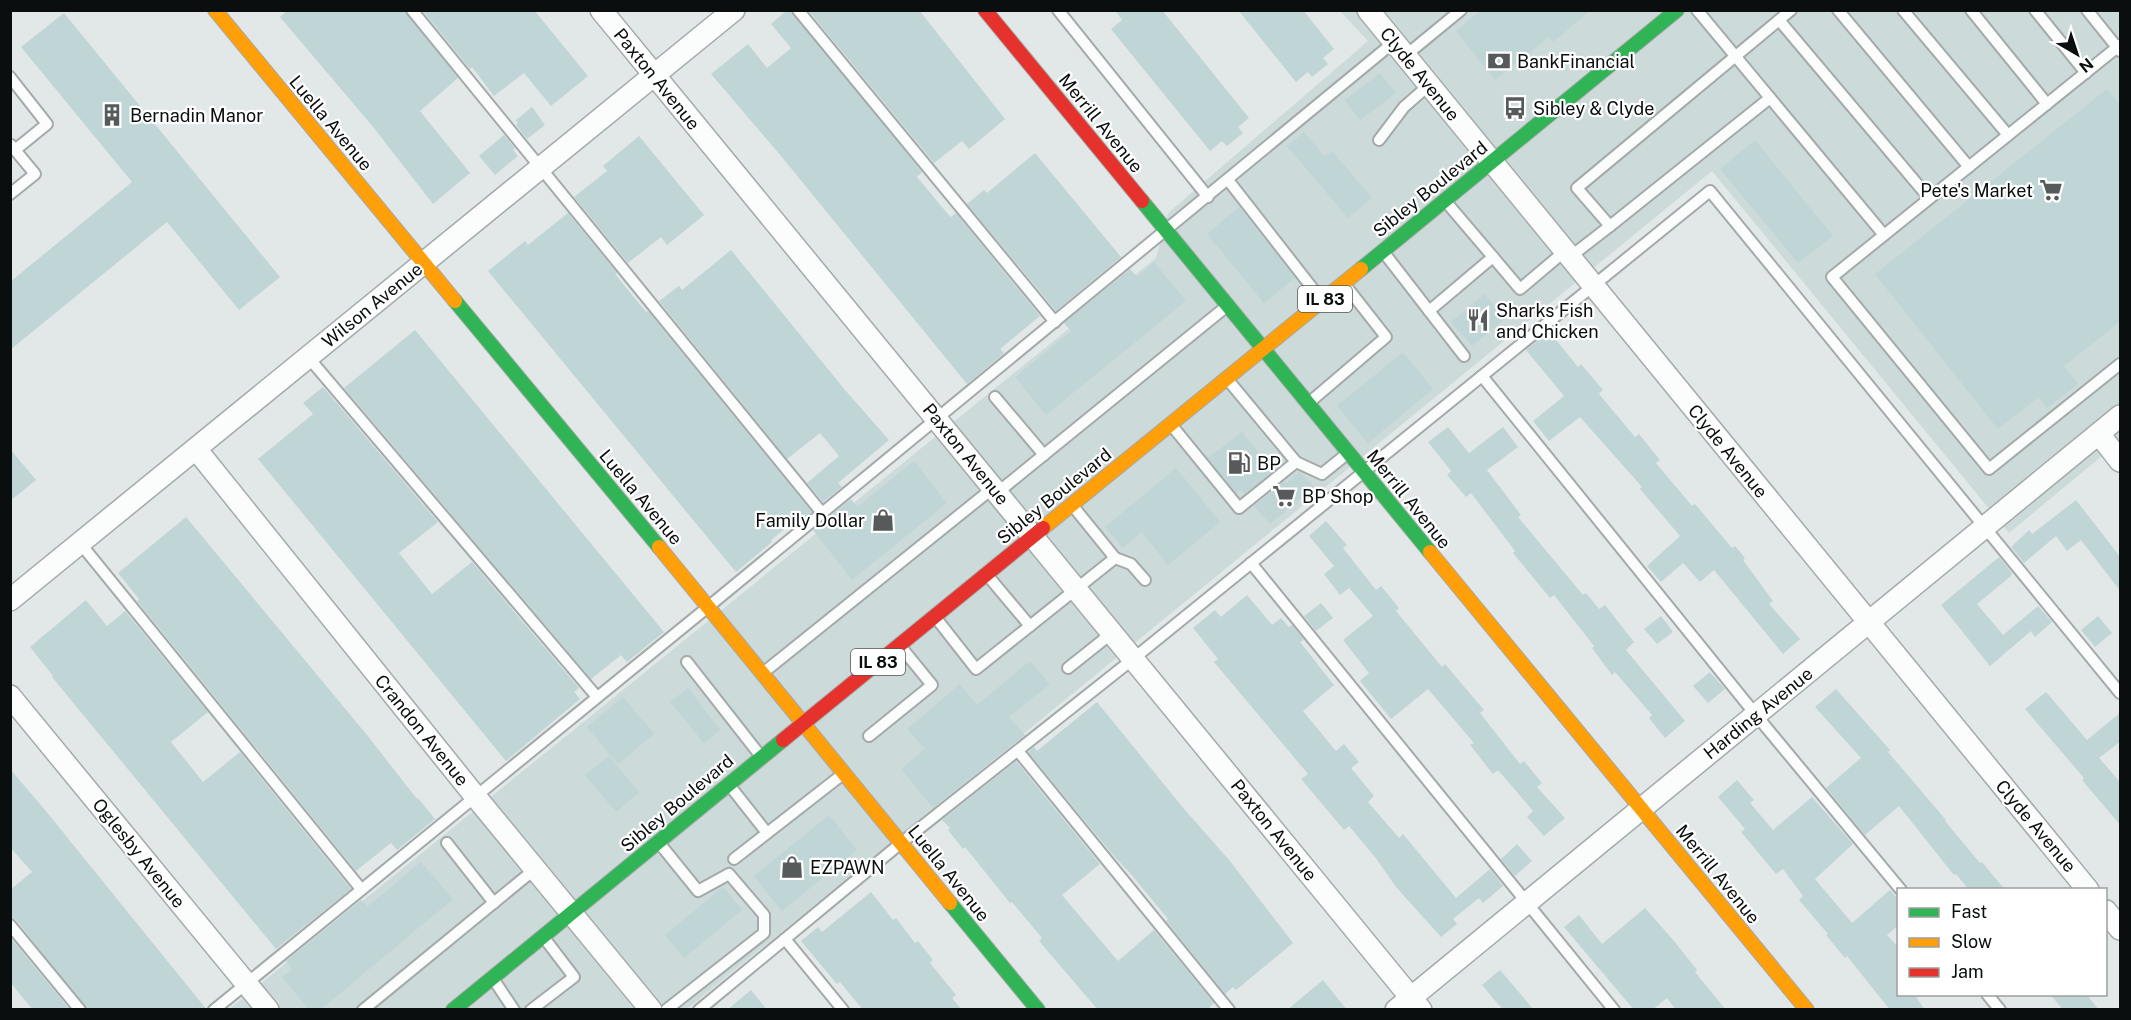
<svg xmlns="http://www.w3.org/2000/svg" width="2131" height="1020" viewBox="0 0 2131 1020" font-family="'Public Sans',sans-serif">
<style>
.built{fill:#cddada}
.building{fill:#c0d5d6}
.lines{fill:none;stroke-linecap:round;stroke-linejoin:round}
.lane-casing{stroke:#a4a9a9;stroke-width:14}
.street-casing{stroke:#a4a9a9;stroke-width:24}
.fast-casing{stroke:#a4a9a9;stroke-width:16}
.slow-casing{stroke:#a4a9a9;stroke-width:16}
.jam-casing{stroke:#a4a9a9;stroke-width:16}
.lane{stroke:#fbfcfc;stroke-width:10}
.street{stroke:#fbfcfc;stroke-width:21}
.fast{stroke:#30b455;stroke-width:14}
.slow{stroke:#ff9f0a;stroke-width:14}
.jam{stroke:#e5322d;stroke-width:14}
.labels{text-anchor:middle;dominant-baseline:central;stroke-width:4.5;stroke-linejoin:round;paint-order:stroke}
.shield{fill:#fff;stroke:#545656;stroke-width:1.5}
.shield-label{font-size:16px;font-weight:bold;fill:#0a0e0e}
.poi-label{font-size:18px;fill:#0a0e0e;stroke:#fff;text-anchor:start}
.street-label{font-size:18px;fill:#0a0e0e;stroke:#fff}
</style>
<rect width="100%" height="100%" fill="#e2e8e8"/>
<path class="built" d="M1340,11H2120V441L2009,533L1712,171L687,1009L228,1010L1156,258L1168,213L1368,41Z"/>
<g class="building">
<path d="M288,10H405L458,78L420,111L470,173L433,204L374,128L280,17Z"/>
<path d="M422,10H534L588,76L551,106L524,73L494,96L472,67L470,69Z"/>
<path d="M787,10H791L922,172L917,177L947,213L951,217L956,213L1040,316L1000,349L1004,353L967,384L781,156L711,74L748,44L767,68L791,48L771,24Z"/>
<path d="M808,10H919L1005,119L969,149L962,141L934,163Z"/>
<path d="M1115,10H1162L1249,118L1238,127L1243,133L1227,146L1222,141L1210,151L1111,29L1122,20Z"/>
<path d="M1238,10H1303L1334,49L1323,58L1328,64L1312,77L1308,72L1296,82Z"/>
<path d="M1481,10H1591L1553,42L1549,37L1495,80L1456,31Z"/>
<path d="M64,13L280,277L239,310L167,222L10,350V282L132,182L21,47Z"/>
<path d="M1380,73L1396,93L1360,120L1345,100Z"/>
<path d="M2107,89L2121,106V321L2064,366L2078,384L2047,408L2039,397L1998,429L1875,274Z"/>
<path d="M532,107L545,125L527,139L516,125L518,123L516,120Z"/>
<path d="M1304,132L1325,157L1332,151L1372,198L1348,218L1287,146Z"/>
<path d="M504,135L515,148L513,150L518,156L495,175L479,156Z"/>
<path d="M639,136L704,215L667,245L661,237L628,263L574,197L607,171L603,166Z"/>
<path d="M1755,140L1833,236L1798,263L1720,169Z"/>
<path d="M1035,153L1121,257L1056,311L967,204L984,190L987,193Z"/>
<path d="M1239,207L1295,278L1264,303L1207,234Z"/>
<path d="M568,213L617,273L615,274L646,312L648,311L812,512L804,518L802,515L771,540L772,542L736,572L488,271L525,241L528,245Z"/>
<path d="M731,250L845,390L889,440L838,483L842,487L823,502L807,483L839,456L820,433L787,459L659,301L679,286L682,290Z"/>
<path d="M1154,262L1186,301L1046,415L1015,377L1071,331L1064,323L1130,269L1137,277Z"/>
<path d="M1485,294L1505,319L1472,346L1451,322Z"/>
<path d="M415,330L664,632L627,662L621,655L591,679L344,388Z"/>
<path d="M1549,331L1578,367L1581,364L1603,390L1599,394L1635,437L1639,434L1660,460L1656,463L1692,506L1695,504L1732,548L1735,546L1745,558L1743,560L1773,601L1769,604L1800,639L1783,654L1714,570L1700,582L1683,563L1661,582L1647,566L1680,536L1640,489L1642,487L1580,417L1549,441L1533,421L1564,396L1526,350Z"/>
<path d="M1403,352L1433,389L1368,443L1337,406Z"/>
<path d="M323,387L438,522L399,553L432,594L472,562L579,688L574,692L580,699L506,761L258,459L313,414L303,403Z"/>
<path d="M1448,427L1469,453L1503,427L1518,447L1487,470L1521,515L1518,517L1583,595L1586,593L1599,609L1605,605L1634,642L1626,650L1685,721L1665,738L1649,718L1652,715L1615,672L1612,675L1592,648L1594,646L1554,595L1550,598L1513,553L1515,551L1471,493L1466,497L1447,475L1451,471L1428,442Z"/>
<path d="M1242,432L1273,471L1244,494L1241,490L1236,493L1208,458Z"/>
<path d="M10,449L36,480L10,501Z"/>
<path d="M914,461L947,503L852,580L813,530L851,499L857,507Z"/>
<path d="M1176,468L1220,522L1168,565L1142,532L1123,548L1105,527Z"/>
<path d="M1300,472L1314,487L1270,524L1254,506L1285,481L1286,483Z"/>
<path d="M2076,500L2121,558V592L2081,540L2067,551L2056,536L2024,563L2011,547L2029,530L2032,534Z"/>
<path d="M186,517L367,735L417,799L418,798L435,819L397,850L391,843L356,871L137,601L139,599L118,573Z"/>
<path d="M1326,521L1347,545L1343,548L1376,590L1381,586L1399,608L1396,611L1442,667L1445,664L1484,710L1480,713L1520,764L1524,761L1542,783L1537,787L1565,818L1544,836L1527,817L1533,811L1498,770L1493,774L1470,745L1474,743L1428,689L1391,719L1360,681L1369,673L1343,640L1373,616L1349,588L1340,595L1324,574L1334,566L1309,536Z"/>
<path d="M1999,557L2012,573L2011,576L1977,604L2003,635L2038,606L2052,622L2035,637L2031,631L1990,666L1941,605Z"/>
<path d="M1247,595L1272,625L1281,618L1289,627L1292,625L1304,640L1300,642L1334,685L1303,711L1336,751L1344,744L1359,762L1351,768L1374,796L1368,802L1399,838L1403,834L1456,898L1490,869L1503,886L1483,903L1479,898L1453,919L1457,924L1441,937L1396,887L1375,857L1349,826L1344,830L1301,779L1308,774L1214,662L1218,659L1193,628L1215,610L1221,617Z"/>
<path d="M86,600L107,626L125,611L208,712L171,742L203,782L240,752L351,889L276,949L52,677L53,676L30,647Z"/>
<path d="M1321,603L1333,618L1316,631L1304,616Z"/>
<path d="M1661,616L1673,632L1657,644L1644,629Z"/>
<path d="M2098,616L2112,633L2095,647L2081,630Z"/>
<path d="M1030,661L1050,684L1009,717L1025,735L933,808L901,769L925,749L907,729L960,684L977,705Z"/>
<path d="M1710,672L1725,689L1708,703L1693,686Z"/>
<path d="M688,688L720,730L704,743L670,702Z"/>
<path d="M1836,689L1890,750L1888,752L1946,820L1945,821L1980,863L1982,862L2005,890H1969L1956,874L1954,875L1899,806L1865,835L1826,788L1861,758L1815,707Z"/>
<path d="M2046,692L2087,740L2121,712V741L2099,758L2121,783V826L2082,780L2084,778L2025,709Z"/>
<path d="M623,697L654,734L618,764L587,727Z"/>
<path d="M1097,702L1185,810L1230,861L1293,943L1236,990L1233,987L1225,994L1166,921L1168,919L1130,873L1112,854L1028,752L1034,747L1037,751Z"/>
<path d="M609,756L639,792L616,812L585,775Z"/>
<path d="M1016,761L1100,864L1062,895L1118,961L1154,930L1214,1003L1207,1010H1098L1039,941L1042,938L1012,902L1010,903L965,847L963,849L948,830L950,828L942,820Z"/>
<path d="M10,769L45,810L207,1010H87L16,920L10,918V890L32,872L10,847Z"/>
<path d="M1737,780L1754,800L1750,803L1773,830L1812,797L1853,844L1815,879L1852,923L1890,890L1899,900V925L1887,935L1899,948V994H1914L1925,1010H1890L1847,956L1845,958L1826,935L1828,934L1799,900L1803,896L1783,869L1776,874L1741,832L1745,829L1718,797Z"/>
<path d="M829,815L857,850L782,911L754,876Z"/>
<path d="M1517,844L1532,861L1515,876L1501,859Z"/>
<path d="M421,862L453,899L320,1010H309L282,977L292,969L286,961L361,900L367,907Z"/>
<path d="M723,887L742,910L684,958L665,935Z"/>
<path d="M871,892L893,920L896,918L915,943L918,941L933,960L930,963L956,995L952,998L962,1010H863L840,982L837,984L801,941L818,927L822,932Z"/>
<path d="M1645,908L1674,941L1697,970L1695,972L1726,1010H1676L1667,998L1652,1010H1634L1564,927L1579,915L1602,944Z"/>
<path d="M10,937L70,1010H33L10,982Z"/>
<path d="M1500,970L1534,1010H1503L1482,985Z"/>
<path d="M1323,980L1347,1010H1287Z"/>
<path d="M751,990L767,1010H727Z"/>
<path d="M2050,994H2086L2099,1010H2063Z"/>
</g>
<g class="lines">
<g class="lane-casing">
<g id="lane">
<path d="M412,10L822,513"/>
<path d="M798,10L1055,322"/>
<path d="M1058,10L1208,197"/>
<path d="M1697,10L1884,235"/>
<path d="M1838,10L1969,167"/>
<path d="M1903,10L2008,135"/>
<path d="M1971,10L2047,104"/>
<path d="M2035,10L2086,73"/>
<path d="M2087,10L2120,51"/>
<path d="M1779,20L1929,198"/>
<path d="M2120,45L1832,277L1989,469L2120,364"/>
<path d="M1405,56L1461,10"/>
<path d="M10,77L47,124L15,150"/>
<path d="M1770,98L1610,226L1577,188L1791,10"/>
<path d="M1379,140L1404,107L1429,85"/>
<path d="M1228,180L1320,298"/>
<path d="M10,194L35,174L11,145"/>
<path d="M1385,254L1464,356"/>
<path d="M1493,257L1520,289L1565,251"/>
<path d="M1570,257L1610,226"/>
<path d="M1429,311L1493,257L1447,203"/>
<path d="M308,357L597,697"/>
<path d="M1482,376L1756,715L1901,890"/>
<path d="M995,397L1044,455"/>
<path d="M1311,401L1386,337L1346,286"/>
<path d="M1173,427L1239,508L1296,462L1228,380"/>
<path d="M1296,462L1322,474L1348,453"/>
<path d="M997,493L1227,306"/>
<path d="M80,543L361,889"/>
<path d="M1115,558L1131,564L1145,580"/>
<path d="M1251,563L1614,1010"/>
<path d="M988,576L1030,626"/>
<path d="M936,618L976,669L1115,558L1073,506"/>
<path d="M687,662L759,754"/>
<path d="M1068,668L1112,633"/>
<path d="M764,672L993,488"/>
<path d="M869,736L932,685L901,647"/>
<path d="M1018,751L1229,1010"/>
<path d="M730,786L767,833"/>
<path d="M447,843L494,903"/>
<path d="M660,844L698,891L729,874L764,915V933L666,1010"/>
<path d="M734,859L843,774"/>
<path d="M10,925L80,1010"/>
<path d="M785,939L843,1010"/>
<path d="M494,980L514,1010"/>
<path d="M1987,994L2000,1010"/>
<path d="M214,1010L708,607L1394,42"/>
<path d="M363,1010L535,869"/>
<path d="M531,1010L574,977L545,939"/>
<path d="M699,1010L901,843L1133,659L1710,191L2120,693"/>
</g>
</g>
<g class="street-casing">
<g id="street">
<path d="M601,10L1421,1010"/>
<path d="M1368,10L2088,890"/>
<path d="M2099,434L2120,461"/>
<path d="M196,449L475,796L651,1010"/>
<path d="M10,600L734,10"/>
<path d="M10,696L268,1010"/>
<path d="M2106,911L2120,929"/>
<path d="M1396,1010L2120,416"/>
</g>
</g>
<g class="fast-casing">
<g id="fast">
<path d="M1142,201L1430,552"/>
<path d="M1361,269L1677,10"/>
<path d="M455,301L659,547"/>
<path d="M950,903L1038,1010"/>
<path d="M453,1010L783,740"/>
</g>
</g>
<g class="slow-casing">
<g id="slow">
<path d="M215,10L455,301"/>
<path d="M1043,528L1361,269"/>
<path d="M659,547L950,903"/>
<path d="M1430,552L1807,1010"/>
</g>
</g>
<g class="jam-casing">
<g id="jam">
<path d="M985,10L1142,201"/>
<path d="M783,740L1043,528"/>
</g>
</g>
<use href="#lane" class="lane"/>
<use href="#street" class="street"/>
<use href="#fast" class="fast"/>
<use href="#slow" class="slow"/>
<use href="#jam" class="jam"/>
</g>
<defs>
<g id="bank-bare" transform="scale(1.8)"><path d="M-6-4H6V4H-6ZM0-2.3a2.3 2.3 0 1 0 0 4.6a2.3 2.3 0 1 0 0-4.6Z" fill="#565a5a" stroke="#fff" stroke-width="2.5" paint-order="stroke"/></g>
<g id="bus-bare" transform="scale(1.8)"><path d="M-5-6H5V4H4V6H2V4H-2V6H-4V4H-5ZM-3.5-4V0h7V-4ZM-3.5 1.2v1.5H-2V1.2ZM2 1.2v1.5H3.5V1.2Z" fill="#565a5a" stroke="#fff" stroke-width="2.5" paint-order="stroke"/></g>
<g id="building-bare" transform="scale(1.8)"><path d="M-4-6H4V6H1V3H-1V6H-4ZM-2.5-4.3h1.7v1.8h-1.7ZM.8-4.3h1.7v1.8H.8ZM-2.5-1h1.7V.8h-1.7ZM.8-1h1.7V.8H.8Z" fill="#565a5a" stroke="#fff" stroke-width="2.5" paint-order="stroke"/></g>
<g id="supermarket-bare" transform="scale(1.8)"><path d="M-6-5.5h2.5l.6 2H6L4.5 2H-2.5L-4.4-4H-6ZM-1.5 3.2a1.3 1.3 0 1 0 .1 0ZM3 3.2a1.3 1.3 0 1 0 .1 0Z" fill="#565a5a" stroke="#fff" stroke-width="2.5" paint-order="stroke"/></g>
<g id="restaurant-bare" transform="scale(1.8)"><path d="M-5-6h1v4h1v-4h1v4h1v-4h1v5L-1.5 .5V6h-2V.5L-5-1ZM5-6V6H3V1.5H1.5Q1.5-4 5-6Z" fill="#565a5a" stroke="#fff" stroke-width="2.5" paint-order="stroke"/></g>
<g id="fuel-bare" transform="scale(1.8)"><path d="M-5.5-6h7V0h2V4h1.3V-2.5L3-4.5l.8-.8L6-3V5H2.5V1h-1V6h-7ZM-4.2-4.7v3.2H.2V-4.7Z" fill="#565a5a" stroke="#fff" stroke-width="2.5" paint-order="stroke"/></g>
<g id="shop-bare" transform="scale(1.8)"><path d="M-5-2.5h2.3a2.7 3.5 0 0 1 5.4 0H5L5.5 6h-11ZM-1.5-2.5h3a1.5 2.3 0 0 0-3 0Z" fill="#565a5a" stroke="#fff" stroke-width="2.5" paint-order="stroke"/></g>
</defs>
<g fill-rule="evenodd">
<use href="#bank-bare" x="1499" y="61"/>
<use href="#bus-bare" x="1515" y="108"/>
<use href="#building-bare" x="112" y="115"/>
<use href="#supermarket-bare" x="2051" y="190"/>
<use href="#restaurant-bare" x="1478" y="320"/>
<use href="#fuel-bare" x="1239" y="463"/>
<use href="#supermarket-bare" x="1284" y="496"/>
<use href="#shop-bare" x="883" y="520"/>
<use href="#shop-bare" x="792" y="867"/>
</g>
<g class="labels">
<g class="shield">
<rect x="1298" y="286" width="54" height="26" rx="4.5"/>
<rect x="851" y="649" width="54" height="26" rx="4.5"/>
</g>
<g class="shield-label">
<text x="1325" y="299">IL 83</text>
<text x="878" y="662">IL 83</text>
</g>
<g class="poi-label">
<text x="1517" y="61">BankFinancial</text>
<text x="1533" y="108">Sibley &amp; Clyde</text>
<text x="130" y="115">Bernadin Manor</text>
<text x="2033" y="190" text-anchor="end">Pete's Market</text>
<text x="1496" y="310">Sharks Fish<tspan x="1496" dy="21">and Chicken</tspan></text>
<text x="1257" y="463">BP</text>
<text x="1302" y="496">BP Shop</text>
<text x="865" y="520" text-anchor="end">Family Dollar</text>
<text x="810" y="867">EZPAWN</text>
</g>
<g class="street-label">
<text transform="translate(1420 74) rotate(51)">Clyde Avenue</text>
<text transform="translate(657 79) rotate(51)">Paxton Avenue</text>
<text transform="translate(331 123) rotate(50)">Luella Avenue</text>
<text transform="translate(1101 123) rotate(51)">Merrill Avenue</text>
<text transform="translate(1430 189) rotate(-39)">Sibley Boulevard</text>
<text transform="translate(372 305) rotate(-39)">Wilson Avenue</text>
<text transform="translate(1728 451) rotate(51)">Clyde Avenue</text>
<text transform="translate(966 454) rotate(51)">Paxton Avenue</text>
<text transform="translate(1054 496) rotate(-39)">Sibley Boulevard</text>
<text transform="translate(641 497) rotate(50)">Luella Avenue</text>
<text transform="translate(1409 499) rotate(51)">Merrill Avenue</text>
<text transform="translate(1758 713) rotate(-39)">Harding Avenue</text>
<text transform="translate(422 730) rotate(51)">Crandon Avenue</text>
<text transform="translate(677 803) rotate(-40)">Sibley Boulevard</text>
<text transform="translate(2036 826) rotate(50)">Clyde Avenue</text>
<text transform="translate(1274 830) rotate(51)">Paxton Avenue</text>
<text transform="translate(139 853) rotate(51)">Oglesby Avenue</text>
<text transform="translate(949 873) rotate(51)">Luella Avenue</text>
<text transform="translate(1718 874) rotate(51)">Merrill Avenue</text>
</g>
</g>
<rect width="2131" height="1020" fill="none" stroke="#0a0e0e" stroke-width="24"/>
<rect x="1897" y="888" width="210" height="108" fill="#ffffff" stroke="#9d9f9f" stroke-width="1.5"/>
<rect x="1909" y="908" width="30" height="9" fill="#30b455" stroke="#9d9f9f" stroke-width="1.5"/>
<text x="1951" y="918" font-size="18" fill="#0a0e0e">Fast</text>
<rect x="1909" y="938" width="30" height="9" fill="#ff9f0a" stroke="#9d9f9f" stroke-width="1.5"/>
<text x="1951" y="948" font-size="18" fill="#0a0e0e">Slow</text>
<rect x="1909" y="968" width="30" height="9" fill="#e5322d" stroke="#9d9f9f" stroke-width="1.5"/>
<text x="1951" y="978" font-size="18" fill="#0a0e0e">Jam</text>
<g transform="translate(2077 54) rotate(141)" stroke="#ffffff" stroke-width="4.5" paint-order="stroke">
<path d="M0-4.5L10 22L0 15L-10 22Z" fill="#0a0e0e"/>
<text y="-9" font-size="16" font-weight="bold" text-anchor="middle" fill="#0a0e0e">N</text>
</g>
</svg>
